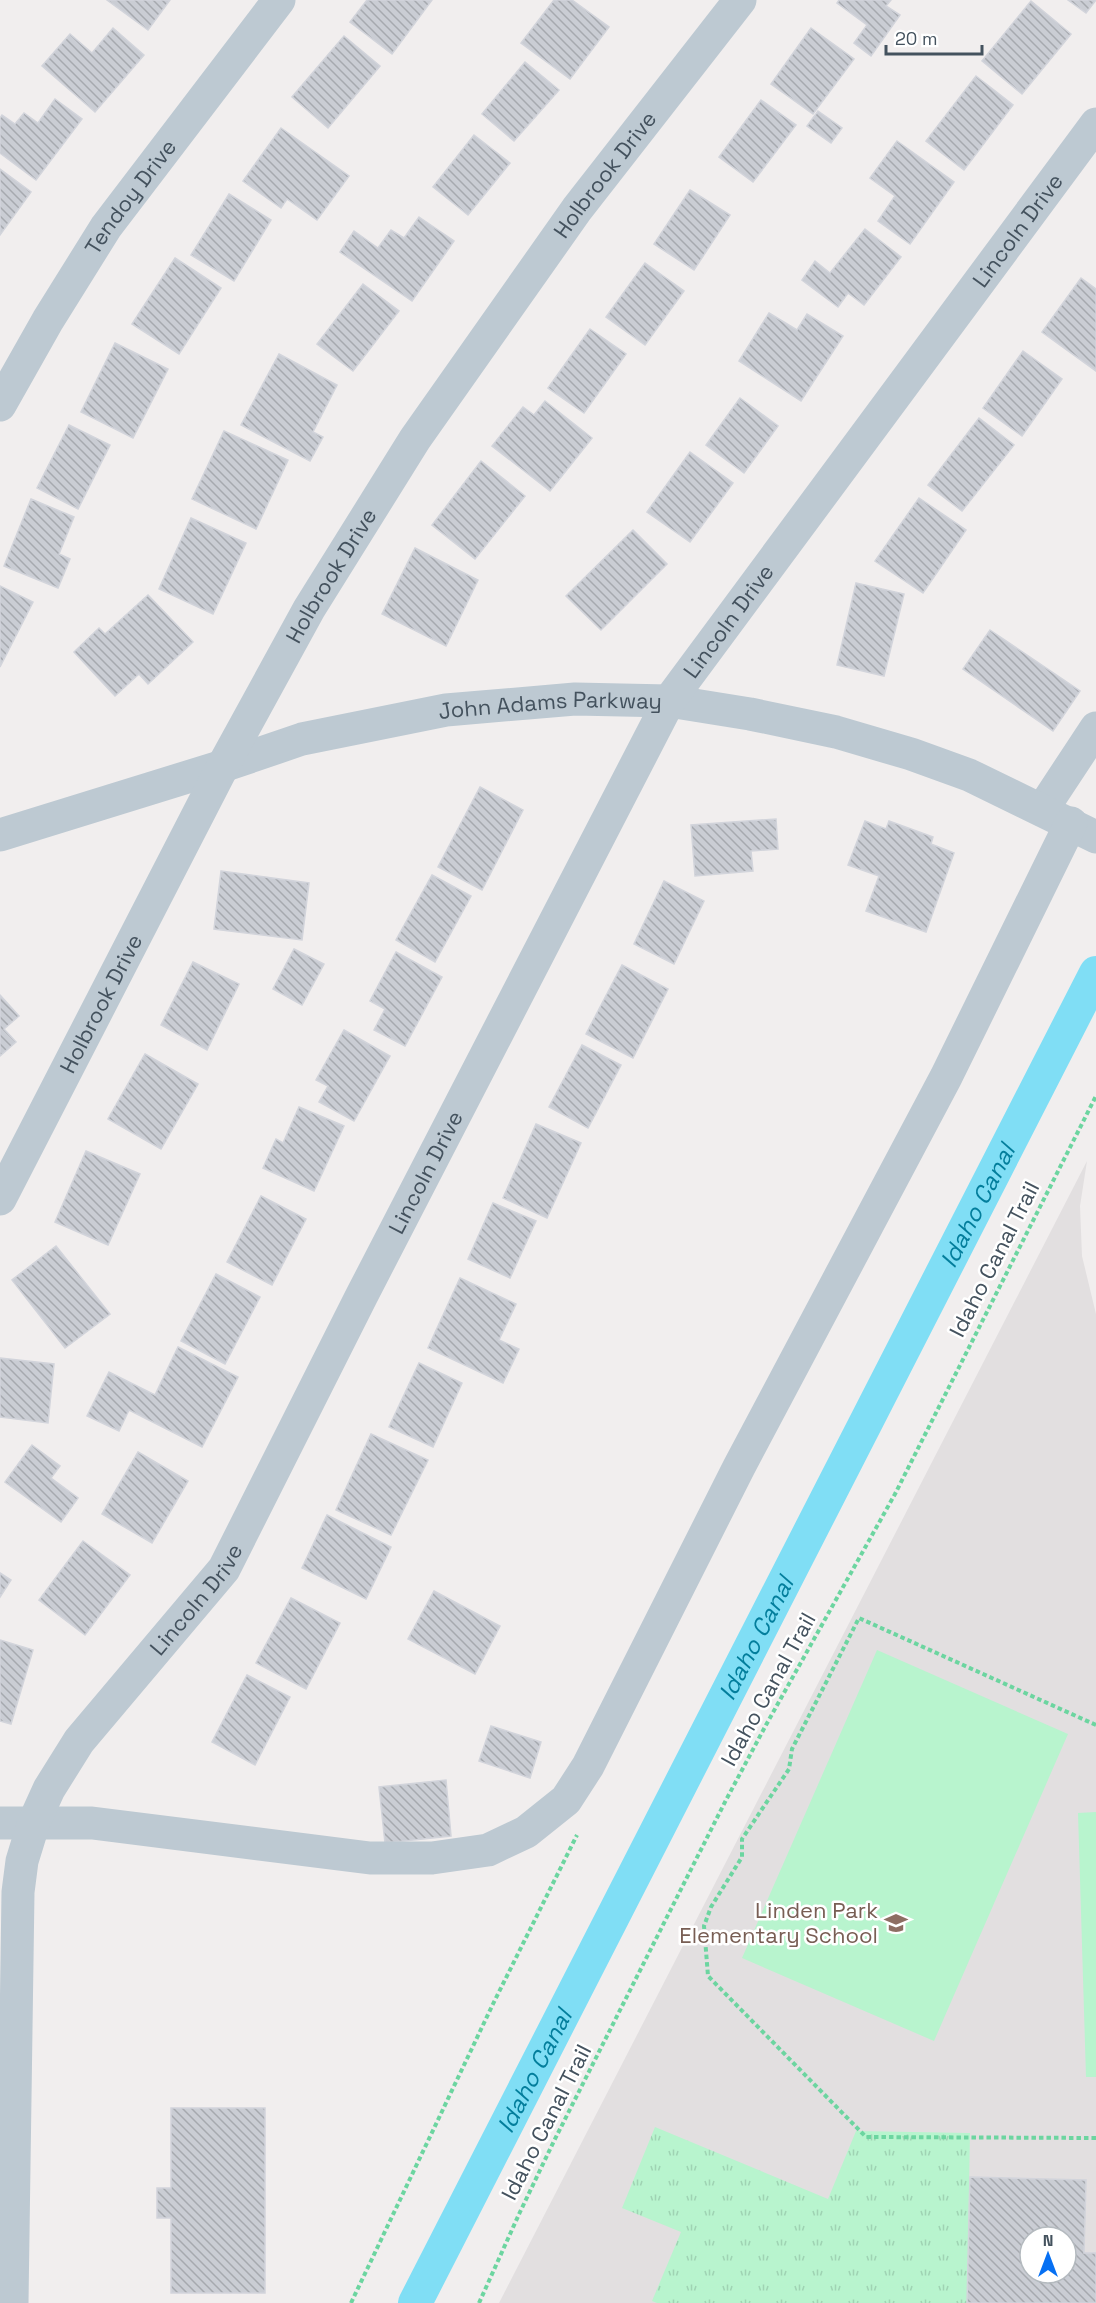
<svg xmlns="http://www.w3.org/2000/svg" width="1096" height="2303" viewBox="0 0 1096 2303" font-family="'Space Grotesk',sans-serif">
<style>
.education{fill:#e2dfe0;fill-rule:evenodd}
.park{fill:url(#park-tufts)}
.pitch{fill:#b8f4ce}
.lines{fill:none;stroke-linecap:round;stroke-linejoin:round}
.canal{stroke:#80def5;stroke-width:34}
.building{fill:url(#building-back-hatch);stroke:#d2d4db;stroke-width:1.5;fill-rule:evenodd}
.path{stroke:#6cd5a0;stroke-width:4;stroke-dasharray:4.5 3;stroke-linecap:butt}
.minor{stroke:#bdc9d2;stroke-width:33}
.labels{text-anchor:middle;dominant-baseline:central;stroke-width:5;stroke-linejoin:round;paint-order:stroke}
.street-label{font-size:22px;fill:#44525e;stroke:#fff}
.education-label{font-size:22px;fill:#785e54;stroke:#fff;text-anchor:end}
.water-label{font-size:24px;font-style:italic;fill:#037e9c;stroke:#fff}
</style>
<defs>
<pattern id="park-tufts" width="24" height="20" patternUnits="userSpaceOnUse" patternTransform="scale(1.5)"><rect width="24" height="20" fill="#b8f4ce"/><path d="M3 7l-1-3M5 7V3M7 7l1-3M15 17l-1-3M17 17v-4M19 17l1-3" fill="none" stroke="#9fd3b3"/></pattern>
<pattern id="building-back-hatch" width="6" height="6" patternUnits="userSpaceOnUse" patternTransform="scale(1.5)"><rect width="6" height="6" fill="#cacdd4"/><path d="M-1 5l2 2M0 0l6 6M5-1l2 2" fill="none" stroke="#a6a9af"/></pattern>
</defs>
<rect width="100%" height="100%" fill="#f1eeee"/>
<path class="education" d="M1087,1161L1080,1206L1082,1256L1096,1314V2303H499ZM1030,2237H1066V2273H1030Z"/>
<path class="park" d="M655,2127L828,2199L856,2131L970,2133L967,2303H657L652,2301L681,2232L622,2208Z"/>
<g class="pitch">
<path d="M877,1650L1068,1734L934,2041L742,1958Z"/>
<path d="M1096,1812V2077H1086L1078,1813Z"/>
</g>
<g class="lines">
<path class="canal" id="s1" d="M415,2303L1096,973"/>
</g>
<g class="building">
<path d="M107,0H170L148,30Z"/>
<path d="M367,0H432L392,54L350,22Z"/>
<path d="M554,0H572L609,27L570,79L521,43Z"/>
<path d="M839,0H891L886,6L900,15L871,56L854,43L867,25L837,3Z"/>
<path d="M1068,0H1096L1086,13Z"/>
<path d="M1031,1L1071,34L1022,94L982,61Z"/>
<path d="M113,28L144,55L95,112L42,66L70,34L92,53Z"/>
<path d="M811,28L854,59L813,114L771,84Z"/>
<path d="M344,36L380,66L328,128L292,97Z"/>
<path d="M525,62L559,90L514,141L482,114Z"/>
<path d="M976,76L1013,105L964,170L926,141Z"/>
<path d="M55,99L82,119L36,180L0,153V118L2,115L15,124L24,113L38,123Z"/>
<path d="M761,100L796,125L753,182L719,157Z"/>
<path d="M818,111L842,128L831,143L807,126Z"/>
<path d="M281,128L349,176L317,220L287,199L281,208L243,181Z"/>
<path d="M474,135L510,163L468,215L433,187Z"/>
<path d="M897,141L954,182L910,244L878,221L895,196L870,178Z"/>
<path d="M0,169L31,192L0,235Z"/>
<path d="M690,190L730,215L694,270L654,244Z"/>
<path d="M229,194L271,220L234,281L191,255Z"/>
<path d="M419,217L454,241L412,301L340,252L354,231L378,248L391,230L404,238Z"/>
<path d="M865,229L901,257L864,305L848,293L838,307L802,280L815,261L830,273Z"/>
<path d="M175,258L221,288L179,354L132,324Z"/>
<path d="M645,263L684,291L645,345L606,317Z"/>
<path d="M1081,278L1096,289V371L1042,332Z"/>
<path d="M363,284L399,311L353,371L317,344Z"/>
<path d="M769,313L797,330L807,314L843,336L801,401L739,361Z"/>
<path d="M590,329L626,354L584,413L548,388Z"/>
<path d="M115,343L168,369L133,438L81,412Z"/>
<path d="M1023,351L1062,379L1022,436L983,408Z"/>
<path d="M279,354L337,385L313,432L323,437L310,461L241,425Z"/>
<path d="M740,398L778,426L744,473L706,445Z"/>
<path d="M545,401L592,438L550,491L492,446L523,407L534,415Z"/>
<path d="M979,418L1014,445L962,511L928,485Z"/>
<path d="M69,425L110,445L78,509L37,488Z"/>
<path d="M224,431L288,460L256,529L192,499Z"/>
<path d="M690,452L733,483L690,542L647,512Z"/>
<path d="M481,461L525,496L475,559L432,525Z"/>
<path d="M919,498L966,530L923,593L875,561Z"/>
<path d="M31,499L74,517L59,554L70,559L58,588L4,566Z"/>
<path d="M191,518L246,543L213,614L159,589Z"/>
<path d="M633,530L667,564L601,630L566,596Z"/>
<path d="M415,548L478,580L446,646L382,614Z"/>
<path d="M856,583L904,594L884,676L837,665Z"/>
<path d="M0,586L33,602L0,667Z"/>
<path d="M148,595L193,642L148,684L139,674L115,696L74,652L99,628L105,634Z"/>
<path d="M990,630L1080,691L1053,731L963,669Z"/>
<path d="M480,787L523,810L482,890L438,867Z"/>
<path d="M776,819L778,849L751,851L753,871L695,876L691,825Z"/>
<path d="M865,821L886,829L889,821L933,837L931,844L954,853L926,932L866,911L879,876L848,865Z"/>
<path d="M221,871L309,883L302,940L214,929Z"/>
<path d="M432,875L471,896L435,962L396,940Z"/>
<path d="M664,881L704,901L674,964L634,944Z"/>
<path d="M294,949L324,964L302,1005L273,989Z"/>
<path d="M396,952L442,977L405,1046L374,1030L385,1009L370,1001Z"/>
<path d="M193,962L239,984L207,1050L161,1025Z"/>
<path d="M622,965L668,989L633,1058L586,1034Z"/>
<path d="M0,995L19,1016L4,1029L16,1042L0,1056Z"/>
<path d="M344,1030L390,1056L354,1121L319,1102L328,1086L316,1080Z"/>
<path d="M582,1045L621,1065L588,1128L549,1107Z"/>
<path d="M145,1054L198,1084L161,1149L108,1119Z"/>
<path d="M299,1107L344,1126L314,1191L263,1168L276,1139L283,1143Z"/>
<path d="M536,1124L581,1143L547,1218L503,1198Z"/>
<path d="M86,1151L140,1174L108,1245L55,1222Z"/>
<path d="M261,1196L306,1219L272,1285L227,1262Z"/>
<path d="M493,1203L536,1221L510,1278L468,1259Z"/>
<path d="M56,1246L110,1314L65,1348L12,1280Z"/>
<path d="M216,1274L260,1297L225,1364L181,1341Z"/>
<path d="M460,1278L516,1304L499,1340L519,1349L503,1383L428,1348Z"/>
<path d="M178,1347L238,1377L202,1447L129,1410L119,1431L87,1416L109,1372L155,1395Z"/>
<path d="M0,1358L54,1364L48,1423L0,1417Z"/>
<path d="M419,1363L462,1383L433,1447L389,1427Z"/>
<path d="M371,1434L428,1460L391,1535L336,1510Z"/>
<path d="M32,1445L60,1466L51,1478L78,1498L61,1522L5,1482Z"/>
<path d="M138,1452L188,1481L152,1543L102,1514Z"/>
<path d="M327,1515L391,1547L366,1599L302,1568Z"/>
<path d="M83,1541L130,1575L85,1635L39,1600Z"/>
<path d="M0,1573L11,1580L0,1597Z"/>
<path d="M434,1591L500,1626L475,1674L408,1639Z"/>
<path d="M291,1598L340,1623L306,1689L256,1663Z"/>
<path d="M0,1640L33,1650L11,1724L0,1721Z"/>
<path d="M247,1675L290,1697L255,1765L212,1742Z"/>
<path d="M491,1726L541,1742L530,1778L479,1761Z"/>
<path d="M446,1780L451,1836L385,1843L379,1787Z"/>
<path d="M171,2108H265V2293H171V2218H157V2188H171Z"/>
<path d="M970,2177L1086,2180L1084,2253H1096V2303H967ZM1030,2237H1066V2273H1030Z"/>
</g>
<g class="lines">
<g class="path">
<path d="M1096,1725L859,1618L792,1749L789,1769L742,1839V1857L711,1907L704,1926L708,1976L866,2137L1096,2138"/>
<path d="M351,2303L493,2004L577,1835"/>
<path d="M479,2303L520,2212L554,2141L726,1800L766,1725L895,1494L1096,1096"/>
</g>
<g class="minor">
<path id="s2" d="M0,405L48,320L106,227L279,0"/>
<path d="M1042,810L1096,728"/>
<path id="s3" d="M0,835L223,766L302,739L446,710L575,699L669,701L750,714L836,732L911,754L969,775L1096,837"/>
<path id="s4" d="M0,1199L223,766L309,609L415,439L577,209L740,0"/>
<path d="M0,1823H92L370,1858H432L488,1850L526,1832L566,1800L588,1766L739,1467L946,1077L1071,823"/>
<path id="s5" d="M12,2303L18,1892L22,1861L34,1822L49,1789L79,1741L224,1569L362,1295L669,701L1096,124"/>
</g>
</g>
<defs>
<g id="school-bare" transform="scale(1.8)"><path d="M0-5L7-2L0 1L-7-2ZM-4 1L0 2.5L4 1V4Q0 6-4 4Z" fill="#8d6e63" stroke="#fff" stroke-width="2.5" paint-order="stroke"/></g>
</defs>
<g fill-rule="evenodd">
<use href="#school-bare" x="896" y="1923"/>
</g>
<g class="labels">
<g class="street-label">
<text stroke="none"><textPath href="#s4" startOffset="1192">Holbrook Drive</textPath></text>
<text stroke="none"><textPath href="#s2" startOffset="246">Tendoy Drive</textPath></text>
<text stroke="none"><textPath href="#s5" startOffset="2362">Lincoln Drive</textPath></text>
<text stroke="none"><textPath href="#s4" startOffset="706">Holbrook Drive</textPath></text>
<text stroke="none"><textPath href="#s5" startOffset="1876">Lincoln Drive</textPath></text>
<text stroke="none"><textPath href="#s3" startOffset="568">John Adams Parkway</textPath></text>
<text stroke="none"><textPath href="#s4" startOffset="220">Holbrook Drive</textPath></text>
<text stroke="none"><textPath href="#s5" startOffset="1246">Lincoln Drive</textPath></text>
<text transform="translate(994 1259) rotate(-63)">Idaho Canal Trail</text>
<text stroke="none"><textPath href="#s5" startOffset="760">Lincoln Drive</textPath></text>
<text transform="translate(768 1689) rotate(-61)">Idaho Canal Trail</text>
<text transform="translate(546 2122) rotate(-63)">Idaho Canal Trail</text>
</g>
<g class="education-label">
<text x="878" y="1910">Linden Park<tspan x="878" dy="25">Elementary School</tspan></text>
</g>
<g class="water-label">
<text stroke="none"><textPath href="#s1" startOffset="1233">Idaho Canal</textPath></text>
<text stroke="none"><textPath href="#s1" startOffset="747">Idaho Canal</textPath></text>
<text stroke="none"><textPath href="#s1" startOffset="261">Idaho Canal</textPath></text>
</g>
</g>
<g transform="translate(1048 2255)"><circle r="28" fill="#ffffff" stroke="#b4babf" stroke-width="1.5"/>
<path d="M0-4.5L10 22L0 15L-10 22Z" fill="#0670f3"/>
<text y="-9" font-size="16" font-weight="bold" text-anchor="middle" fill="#44525e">N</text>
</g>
<path d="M886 45v9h96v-9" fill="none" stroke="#44525e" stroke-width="3"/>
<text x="895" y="45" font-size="18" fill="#44525e" stroke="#ffffff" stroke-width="4.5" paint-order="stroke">20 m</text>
</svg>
